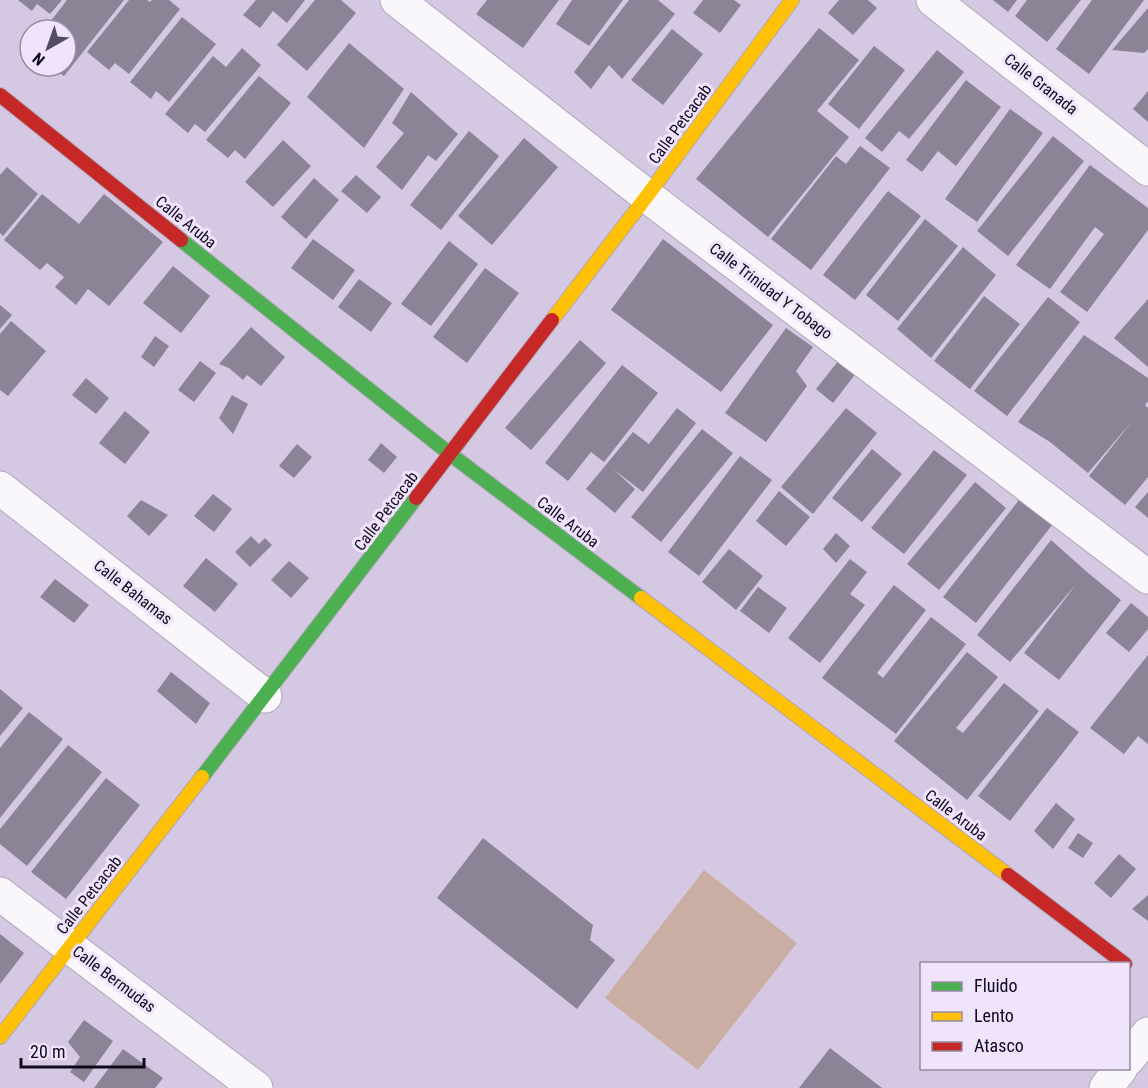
<svg xmlns="http://www.w3.org/2000/svg" width="1148" height="1088" viewBox="0 0 1148 1088" font-family="'Roboto Condensed',sans-serif">
<style>
.green{fill:#caaea4}
.building{fill:#8c8396}
.lines{fill:none;stroke-linecap:round;stroke-linejoin:round}
.street-casing{stroke:#b0a6bb;stroke-width:35}
.fast-casing{stroke:#b0a6bb;stroke-width:16}
.slow-casing{stroke:#b0a6bb;stroke-width:16}
.jam-casing{stroke:#b0a6bb;stroke-width:16}
.street{stroke:#f9f7fb;stroke-width:33}
.fast{stroke:#4caf50;stroke-width:14}
.slow{stroke:#ffc107;stroke-width:14}
.jam{stroke:#c62828;stroke-width:14}
.labels{text-anchor:middle;dominant-baseline:central;stroke-width:6;stroke-linejoin:round;paint-order:stroke}
.street-label{font-size:16px;fill:#110919;stroke:#efe4fc}
</style>
<rect width="100%" height="100%" fill="#d5c8e2"/>
<path class="green" d="M704,870L797,943L698,1070L605,998Z"/>
<g class="building">
<path d="M18,0H62L50,14L37,4L32,11Z"/>
<path d="M67,0H124L64,76L51,66H66V30H44Z"/>
<path d="M129,0H147L150,2L152,0H169L180,9L129,74L115,63L109,70L87,52Z"/>
<path d="M256,0H305L287,23L273,11L260,28L243,15Z"/>
<path d="M315,0H341L356,13L307,71L277,45Z"/>
<path d="M487,0H559L523,48L476,14Z"/>
<path d="M572,0H623L589,46L556,24Z"/>
<path d="M629,0H658L675,14L622,79L609,65L591,89L574,72Z"/>
<path d="M703,0H734L741,5L720,33L693,13Z"/>
<path d="M839,0H868L877,8L853,35L828,13Z"/>
<path d="M993,0H1017L1008,12Z"/>
<path d="M1027,0H1081L1047,42L1015,16Z"/>
<path d="M1092,0H1144L1089,74L1056,49Z"/>
<path d="M1148,8V49L1144,53L1112,50Z"/>
<path d="M182,17L216,44L169,102L156,91L151,99L130,82Z"/>
<path d="M819,28L859,60L817,111L849,137L768,237L696,179Z"/>
<path d="M672,29L703,54L663,105L631,80Z"/>
<path d="M349,43L404,89L364,148L307,97Z"/>
<path d="M874,46L905,70L859,129L828,104Z"/>
<path d="M242,48L261,65L205,132L195,124L188,133L165,114L213,56L226,67Z"/>
<path d="M937,50L964,72L909,139L899,131L882,152L865,138Z"/>
<path d="M259,76L291,103L245,159L235,150L228,158L206,140Z"/>
<path d="M966,80L1001,107L956,166L938,151L922,172L906,160Z"/>
<path d="M1148,91V122L1133,109Z"/>
<path d="M411,92L458,134L436,161L428,155L402,190L376,167L404,133L392,123Z"/>
<path d="M1010,109L1043,133L977,222L945,199Z"/>
<path d="M469,131L499,156L441,230L410,205Z"/>
<path d="M1053,136L1084,161L1008,256L977,231Z"/>
<path d="M524,138L558,167L492,245L458,216Z"/>
<path d="M283,140L311,166L273,207L245,182Z"/>
<path d="M860,146L890,168L811,270L771,239L836,156L846,164Z"/>
<path d="M1090,165L1148,208V230L1087,312L1060,292L1104,234L1095,227L1050,289L1016,265Z"/>
<path d="M7,167L38,194L3,236L0,233V175Z"/>
<path d="M356,175L381,197L367,213L341,191Z"/>
<path d="M314,178L339,200L306,239L281,217Z"/>
<path d="M888,191L921,216L855,300L823,275Z"/>
<path d="M42,194L79,224L104,194L163,242L109,306L88,289L76,305L55,287L64,277L47,263L40,270L4,240Z"/>
<path d="M925,219L958,246L898,321L866,295Z"/>
<path d="M313,239L355,270L333,300L291,268Z"/>
<path d="M663,239L773,325L721,392L611,310Z"/>
<path d="M449,241L478,264L431,326L401,304Z"/>
<path d="M963,247L996,275L931,358L897,329Z"/>
<path d="M173,266L210,296L181,333L143,303Z"/>
<path d="M485,268L519,293L467,363L433,337Z"/>
<path d="M359,279L392,303L371,332L338,307Z"/>
<path d="M984,296L1020,324L970,389L934,361Z"/>
<path d="M1048,297L1080,322L1007,416L974,391Z"/>
<path d="M1148,299V367L1114,338Z"/>
<path d="M0,305L12,315L0,329Z"/>
<path d="M11,321L46,351L8,396L0,390V334Z"/>
<path d="M251,327L285,357L261,386L247,375L243,380L229,368L219,364Z"/>
<path d="M786,328L813,347L796,371L807,386L766,442L725,413Z"/>
<path d="M1084,335L1148,378V401L1145,405L1148,408V477L1125,505L1089,476L1133,420L1088,473L1050,442L1018,422Z"/>
<path d="M155,336L169,346L154,367L141,357Z"/>
<path d="M580,340L606,363L531,450L505,428Z"/>
<path d="M847,350L864,363L833,403L816,389Z"/>
<path d="M200,361L216,373L194,402L178,390Z"/>
<path d="M622,365L658,393L604,462L591,452L568,481L545,463Z"/>
<path d="M86,378L109,398L96,414L72,395Z"/>
<path d="M232,395L248,404L233,434L219,418Z"/>
<path d="M677,408L696,423L643,492L613,469L635,489L615,513L586,489L633,432L649,444Z"/>
<path d="M846,408L877,433L813,514L781,487Z"/>
<path d="M125,411L150,432L125,464L99,443Z"/>
<path d="M702,429L733,453L661,542L631,517Z"/>
<path d="M381,443L397,457L384,473L368,460Z"/>
<path d="M297,444L312,457L294,478L279,466Z"/>
<path d="M872,449L902,474L862,522L832,498Z"/>
<path d="M934,450L967,475L904,554L871,528Z"/>
<path d="M740,456L772,480L699,576L668,552Z"/>
<path d="M975,482L1006,508L939,590L907,564Z"/>
<path d="M779,491L810,517L786,546L756,521Z"/>
<path d="M1148,492V518L1135,507Z"/>
<path d="M213,494L232,509L214,532L194,516Z"/>
<path d="M141,500L168,515L149,536L127,516Z"/>
<path d="M1019,500L1052,525L976,623L943,597Z"/>
<path d="M836,533L850,546L836,563L823,549Z"/>
<path d="M251,536L259,544L265,538L272,545L250,567L235,552Z"/>
<path d="M1051,540L1087,572L1121,600L1059,680L1024,653L1077,583L1010,662L977,635Z"/>
<path d="M729,549L763,576L736,610L702,582Z"/>
<path d="M206,558L238,584L215,612L183,586Z"/>
<path d="M850,559L867,572L850,594L865,605L820,663L788,638Z"/>
<path d="M289,561L309,578L291,598L271,580Z"/>
<path d="M55,579L89,605L74,623L40,597Z"/>
<path d="M894,585L926,610L877,673L883,678L931,617L966,644L896,734L822,678Z"/>
<path d="M758,587L787,608L769,633L740,611Z"/>
<path d="M1131,603L1148,617V629L1129,652L1106,633Z"/>
<path d="M967,652L998,677L956,728L963,733L1004,683L1039,711L967,800L894,741Z"/>
<path d="M1148,655V744L1138,736L1124,754L1090,728Z"/>
<path d="M171,672L210,703L196,724L157,691Z"/>
<path d="M0,689L23,708L0,736Z"/>
<path d="M1047,708L1079,732L1010,821L978,796Z"/>
<path d="M29,712L63,739L0,818V748Z"/>
<path d="M68,745L102,772L27,866L0,844V829Z"/>
<path d="M106,778L140,805L66,899L31,872Z"/>
<path d="M1056,803L1075,819L1053,849L1034,831Z"/>
<path d="M1078,833L1093,843L1083,858L1068,848Z"/>
<path d="M483,838L593,925L590,940L615,960L577,1009L437,898Z"/>
<path d="M1119,854L1136,869L1111,898L1094,883Z"/>
<path d="M1148,895V921L1132,909Z"/>
<path d="M0,934L24,953L0,984Z"/>
<path d="M84,1020L113,1041L84,1082L70,1072L80,1057L68,1042Z"/>
<path d="M830,1048L882,1088H799Z"/>
<path d="M123,1049L163,1078L155,1088H94Z"/>
</g>
<g class="lines">
<g class="street-casing">
<g id="street">
<path d="M397,0L647,196L1148,577"/>
<path d="M933,0L1148,169"/>
<path d="M0,488L265,696"/>
<path d="M0,894L256,1088"/>
<path d="M1128,1059L1148,1034"/>
<path d="M1106,1088L1121,1068"/>
</g>
</g>
<g class="fast-casing">
<g id="fast">
<path d="M181,240L450,454L641,598"/>
<path d="M202,777L416,498"/>
</g>
</g>
<g class="slow-casing">
<g id="slow">
<path d="M552,320L647,196L792,0"/>
<path d="M641,598L1008,875"/>
<path d="M0,1037L202,777"/>
</g>
</g>
<g class="jam-casing">
<g id="jam">
<path d="M0,95L181,240"/>
<path d="M416,498L552,320"/>
<path d="M1008,875L1125,964"/>
</g>
</g>
<use href="#street" class="street"/>
<use href="#fast" class="fast"/>
<use href="#slow" class="slow"/>
<use href="#jam" class="jam"/>
</g>
<g class="labels">
<g class="street-label">
<text transform="translate(1041 84) rotate(38)">Calle Granada</text>
<text transform="translate(680 124) rotate(-54)">Calle Petcacab</text>
<text transform="translate(186 222) rotate(39)">Calle Aruba</text>
<text transform="translate(771 291) rotate(37)">Calle Trinidad Y Tobago</text>
<text transform="translate(386 511) rotate(-53)">Calle Petcacab</text>
<text transform="translate(568 522) rotate(37)">Calle Aruba</text>
<text transform="translate(133 592) rotate(38)">Calle Bahamas</text>
<text transform="translate(956 815) rotate(37)">Calle Aruba</text>
<text transform="translate(89 895) rotate(-52)">Calle Petcacab</text>
<text transform="translate(114 979) rotate(37)">Calle Bermudas</text>
</g>
</g>
<rect x="920" y="962" width="210" height="108" fill="#efe4fc" stroke="#968ca1" stroke-width="1.5"/>
<rect x="932" y="982" width="30" height="9" fill="#4caf50" stroke="#968ca1" stroke-width="1.5"/>
<text x="974" y="992" font-size="18" fill="#110919">Fluido</text>
<rect x="932" y="1012" width="30" height="9" fill="#ffc107" stroke="#968ca1" stroke-width="1.5"/>
<text x="974" y="1022" font-size="18" fill="#110919">Lento</text>
<rect x="932" y="1042" width="30" height="9" fill="#c62828" stroke="#968ca1" stroke-width="1.5"/>
<text x="974" y="1052" font-size="18" fill="#110919">Atasco</text>
<g transform="translate(48 48) rotate(220)"><circle r="28" fill="#efe4fc" stroke="#968ca1" stroke-width="1.5"/>
<path d="M0-4.5L10 22L0 15L-10 22Z" fill="#564c5f"/>
<text y="-9" font-size="16" font-weight="bold" text-anchor="middle" fill="#110919">N</text>
</g>
<path d="M21 1058v9h123v-9" fill="none" stroke="#110919" stroke-width="3"/>
<text x="30" y="1058" font-size="18" fill="#110919" stroke="#efe4fc" stroke-width="4.5" paint-order="stroke">20 m</text>
</svg>
